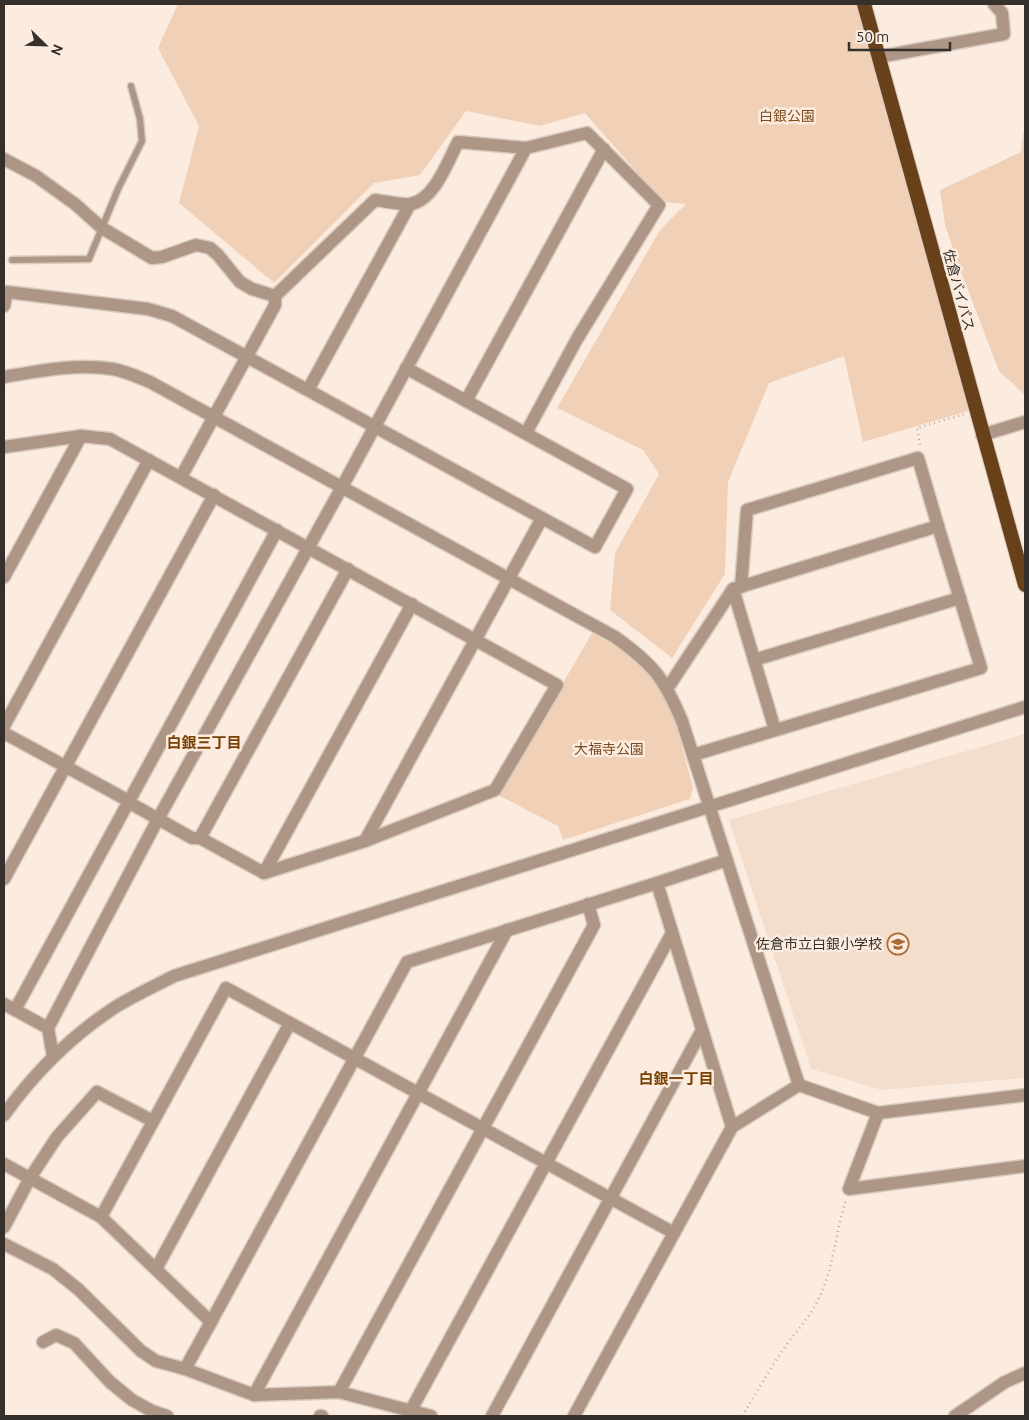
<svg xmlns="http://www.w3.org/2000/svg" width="1029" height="1420" viewBox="0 0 1029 1420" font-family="Ubuntu,'Noto Sans JP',sans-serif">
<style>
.built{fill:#f3ddcd}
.green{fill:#f0d0b7}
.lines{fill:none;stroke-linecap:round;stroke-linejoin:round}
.service-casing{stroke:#d8cabf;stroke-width:9}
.minor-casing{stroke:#d8cabf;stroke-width:15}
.tertiary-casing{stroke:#d8cabf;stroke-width:15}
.trunk-casing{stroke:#d8cabf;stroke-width:16}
.path{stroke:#b8aba1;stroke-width:2.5;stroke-dasharray:1 4;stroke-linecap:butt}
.service{stroke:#ad9685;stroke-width:6}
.minor{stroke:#ad9685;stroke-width:12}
.tertiary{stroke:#ad9685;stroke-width:12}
.trunk{stroke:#68401a;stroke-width:14}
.labels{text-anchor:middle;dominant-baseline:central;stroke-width:5;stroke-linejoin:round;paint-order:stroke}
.park-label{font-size:14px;fill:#7c4a1d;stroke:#fcecdf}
.street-label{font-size:14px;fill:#36302c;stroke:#fcecdf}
.poi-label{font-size:14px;fill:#36302c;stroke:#fcecdf;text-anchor:end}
.neighbourhood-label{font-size:15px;font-weight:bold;fill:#784105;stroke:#fcecdf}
</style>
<rect width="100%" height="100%" fill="#fcecdf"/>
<path class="built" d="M1025,734V1078L882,1090L811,1069L729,820Z"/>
<g class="green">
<path d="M178,4H857L903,175L971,410L863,442L844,356L769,383L728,482L725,574L672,658L610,610L615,553L659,474L643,450L557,408L660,230L686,204L663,202L585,113L540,126L466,111L420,175L374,183L274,283L179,203L199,126L158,48Z"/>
<path d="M1025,120V395L999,371L961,272L945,225L940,190L1021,152Z"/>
<path d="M592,633L616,646L641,665L655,682L669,705L677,728L693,788L690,799L563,840L558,826L498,795Z"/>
</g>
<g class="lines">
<g class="service-casing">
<path id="service" d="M12,260L89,259L118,189L142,141L140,119L131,86"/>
</g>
<g class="minor-casing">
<g id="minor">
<path d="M878,57L1004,34L1002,13L994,4"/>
<path d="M4,159L36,176L75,204L102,228L152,258L162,257L196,245L210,248L218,255L240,282L252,289L275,296V305L181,477"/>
<path d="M275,296L375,200C385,201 399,205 410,204C434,201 448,161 458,142L526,148L587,133L659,205L577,339L526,433"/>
<path d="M4,306L7,292L148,309L172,316L595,547L627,489L406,368"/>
<path d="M4,377C39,371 77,363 113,369C125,371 138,377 150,382L615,637C653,664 664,678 682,721L799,1085"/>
<path d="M308,390L410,204"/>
<path d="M466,401L604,149"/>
<path d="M982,435L1025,422"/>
<path d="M4,447L81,436L110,439L557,685L495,790L365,841L264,873L200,838H192L128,802"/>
<path d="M4,577L81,436"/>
<path d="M741,587L747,510L918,458L938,526"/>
<path d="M733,589L775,730"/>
<path d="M754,660L960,598"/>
<path d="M667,689L733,589L938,526L981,668L693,755"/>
<path d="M4,726L149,460"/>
<path d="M4,733L129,801"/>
<path d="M200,838L348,569"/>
<path d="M365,841L542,518"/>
<path d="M264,873L412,604"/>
<path d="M4,879L214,495"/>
<path d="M657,883L727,860"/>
<path d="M4,1004L48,1028"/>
<path d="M15,1010L277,530"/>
<path d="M53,1056L48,1028L158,819L342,487L526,148"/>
<path d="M878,1113L1025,1095"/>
<path d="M4,1164L101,1217L211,1322L185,1369L254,1395L339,1392L431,1416"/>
<path d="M101,1217L226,988L674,1233"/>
<path d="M4,1227L30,1178L57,1137L97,1092L153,1121"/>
<path d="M4,1244L53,1269L78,1289L141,1351L156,1361L185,1369"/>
<path d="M156,1269L290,1023"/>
<path d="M211,1322L407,962L657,883L732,1127"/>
<path d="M43,1342L56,1335L74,1343L110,1382L132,1400L152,1411L167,1416"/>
<path d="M339,1392L594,925L588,904"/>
<path d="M254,1395L507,930"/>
<path d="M320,1416H322"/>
<path d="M407,1416L411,1410L672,933"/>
<path d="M492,1416L702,1030"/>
<path d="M574,1416L732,1127L799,1085L878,1113L849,1189L1025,1166"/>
<path d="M955,1416L1005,1382L1025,1373"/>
</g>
</g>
<g class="tertiary-casing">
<path id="tertiary" d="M4,1115C35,1072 72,1035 117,1006C135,995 155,986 174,976L1025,707"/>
</g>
<g class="trunk-casing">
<path id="trunk" d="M864,4L1025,585"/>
</g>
<g class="path">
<path d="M920,445L917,428L965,414"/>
<path d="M742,1416C757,1392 771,1367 787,1344C798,1329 810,1317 818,1300C834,1269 835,1233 846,1200"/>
</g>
<use href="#service" class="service"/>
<use href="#minor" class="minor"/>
<use href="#tertiary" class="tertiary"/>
<use href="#trunk" class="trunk"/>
</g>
<defs>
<g id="school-ring" transform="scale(1.125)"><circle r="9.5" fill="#fcecdf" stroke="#aa6b33" stroke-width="1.5"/><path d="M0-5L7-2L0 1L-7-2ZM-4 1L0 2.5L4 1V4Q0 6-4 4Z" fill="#aa6b33"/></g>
</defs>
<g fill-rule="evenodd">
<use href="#school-ring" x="898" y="944"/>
</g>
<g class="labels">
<g class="park-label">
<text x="787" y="116">白銀公園</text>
<text x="609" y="749">大福寺公園</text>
</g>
<g class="street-label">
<text transform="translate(959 290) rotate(75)">佐倉バイパス</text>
</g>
<g class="poi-label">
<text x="882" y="944">佐倉市立白銀小学校</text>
</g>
<g class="neighbourhood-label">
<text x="204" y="742">白銀三丁目</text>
<text x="676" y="1078">白銀一丁目</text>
</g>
</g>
<rect width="1029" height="1420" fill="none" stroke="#36302c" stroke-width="10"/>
<g transform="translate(45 45) rotate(113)" stroke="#fcecdf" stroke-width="4" paint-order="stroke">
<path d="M0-4L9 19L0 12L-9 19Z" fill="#36302c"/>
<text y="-8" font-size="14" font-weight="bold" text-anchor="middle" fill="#36302c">N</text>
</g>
<path d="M849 42v8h101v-8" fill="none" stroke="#36302c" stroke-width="2.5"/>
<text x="856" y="42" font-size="15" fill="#36302c" stroke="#fcecdf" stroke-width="4" paint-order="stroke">50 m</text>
</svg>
